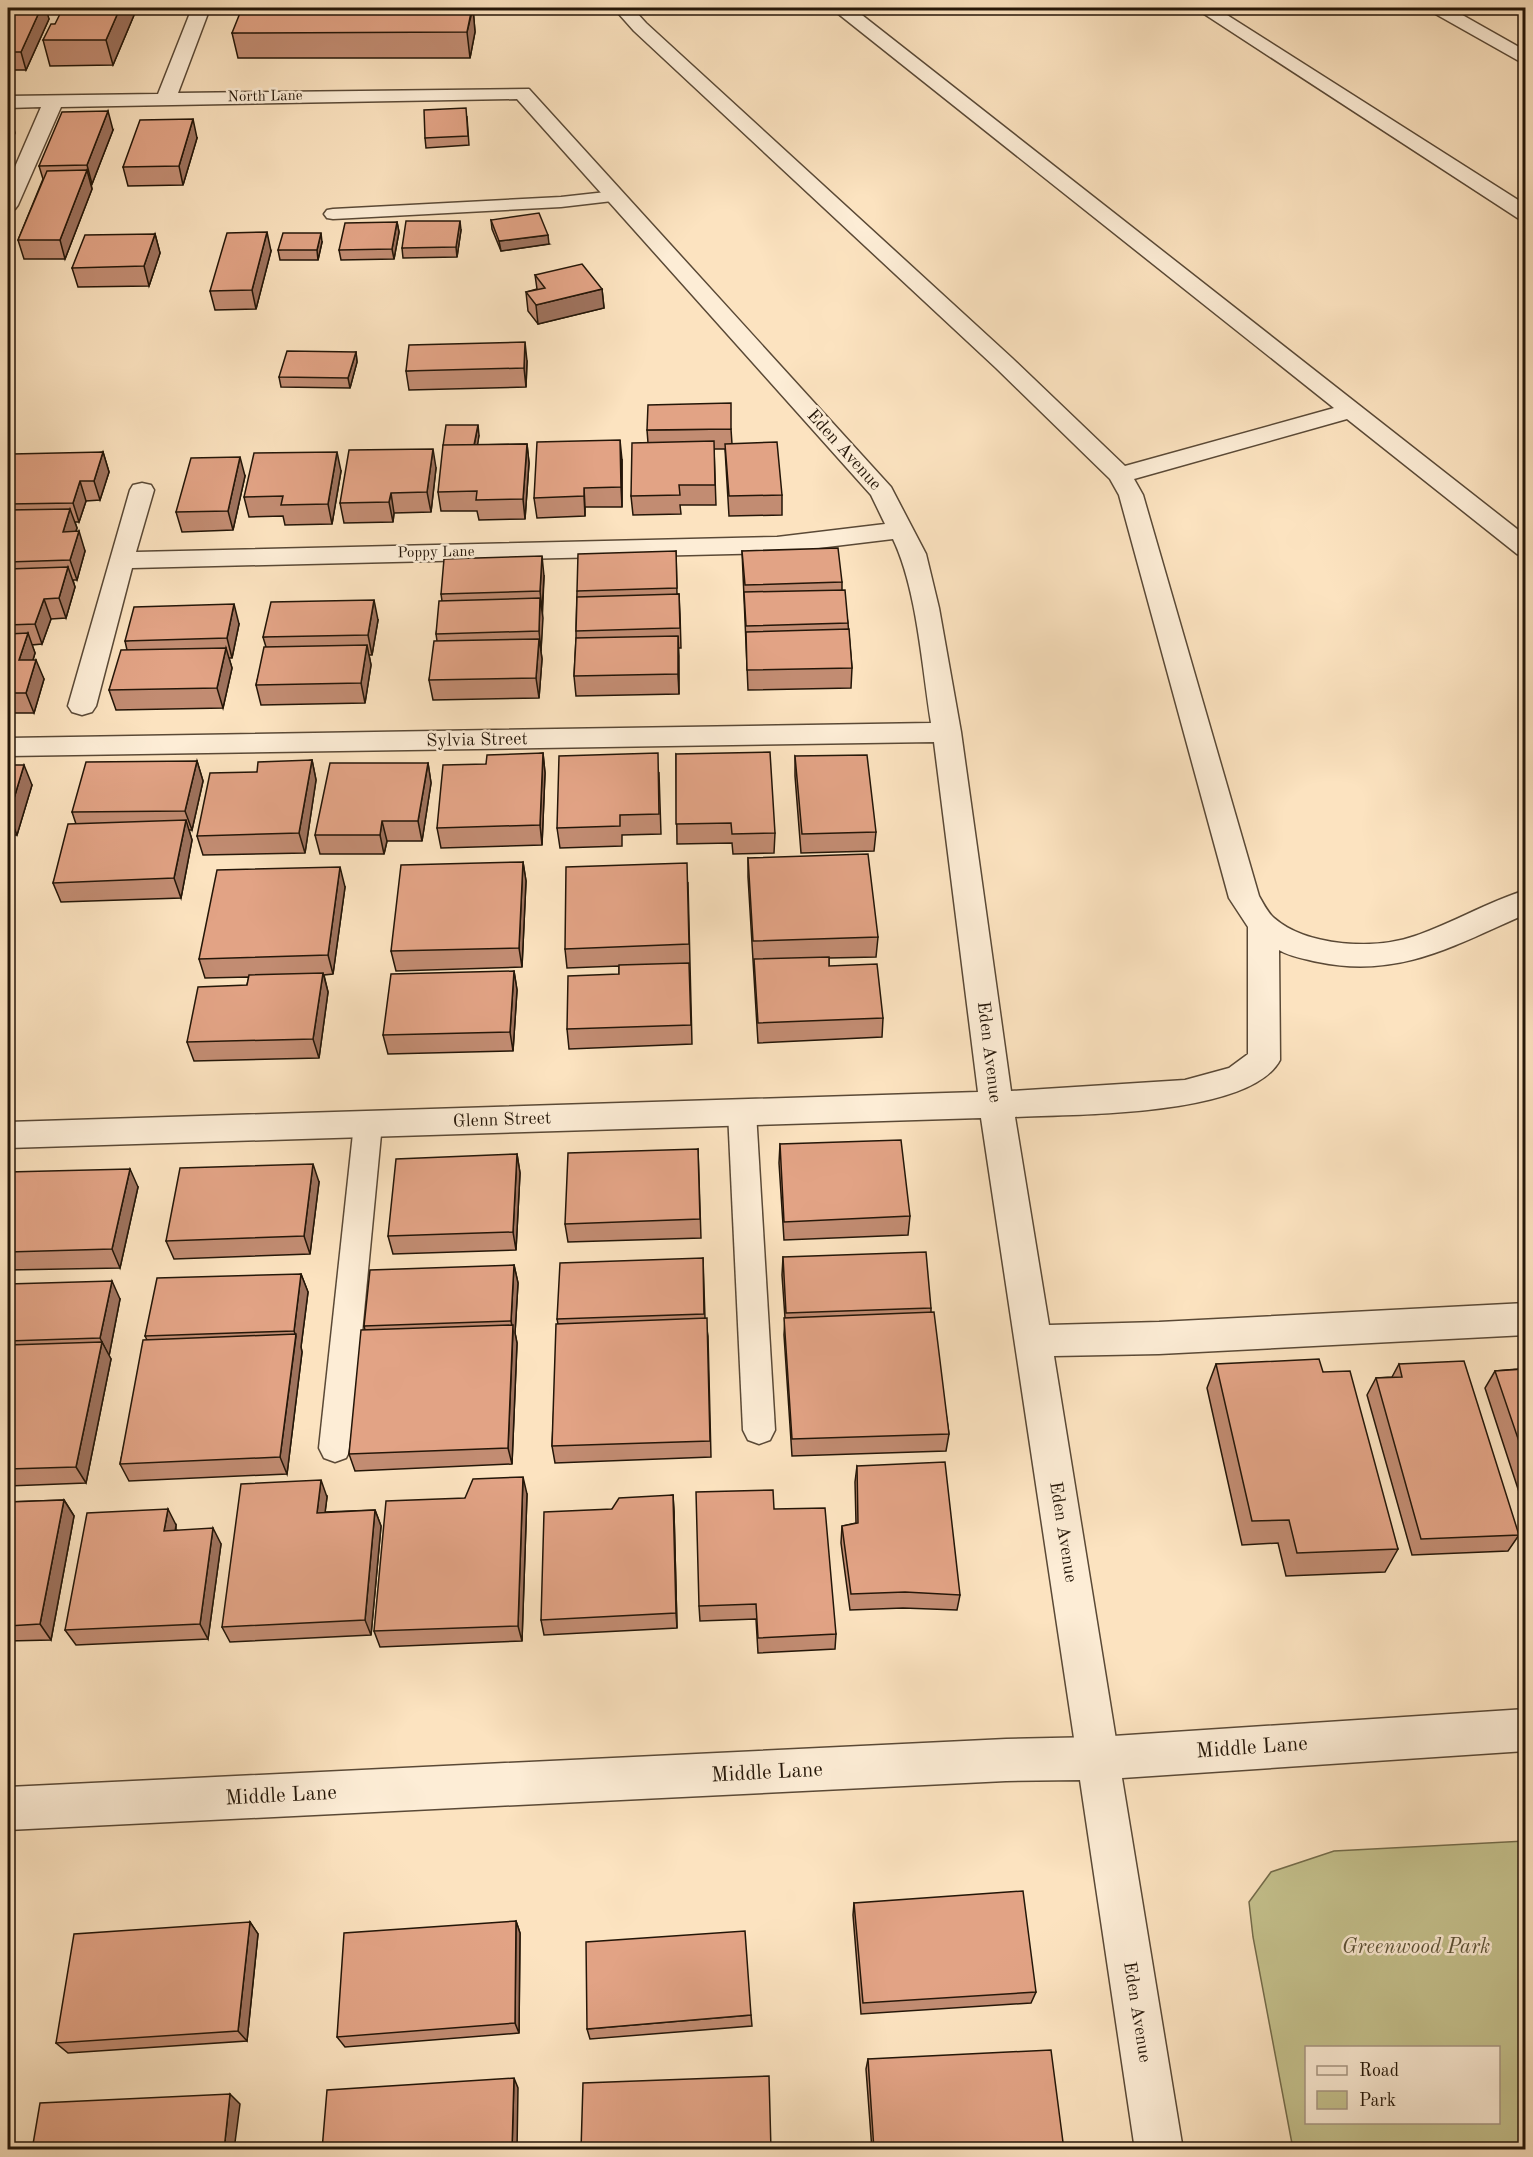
<svg xmlns="http://www.w3.org/2000/svg" width="1533" height="2157" viewBox="0 0 1533 2157" font-family="'Old Standard TT',serif">
<style>
.green{fill:#c5c28e;stroke:#746c4b;stroke-width:1.5;fill-rule:evenodd}
.lines{fill:none;stroke-linecap:round;stroke-linejoin:round}
.service-casing{stroke:#5a4936;stroke-width:3}
.minor-casing{stroke:#5a4936;stroke-width:3}
.tertiary-casing{stroke:#5a4936;stroke-width:3}
.service{fill:#fdedd6;fill-rule:evenodd}
.minor{fill:#fdedd6;fill-rule:evenodd}
.tertiary{fill:#fdedd6;fill-rule:evenodd}
.wall{fill:#c28c72;stroke:#241608;stroke-width:1.5}
.shaded-wall{fill:#9e725d;stroke:#241608;stroke-width:1.5}
.building{fill:#e2a385;stroke:#241608;stroke-width:1.5}
.labels{text-anchor:middle;dominant-baseline:central;stroke-width:5;stroke-linejoin:round;paint-order:stroke}
.far-street-label{font-size:15px;fill:#241608;stroke:#fdedd6}
.street-label{font-size:18px;fill:#241608;stroke:#fdedd6}
.near-street-label{font-size:21px;fill:#241608;stroke:#fdedd6}
.near-park-label{font-size:21px;font-style:italic;fill:#5c5237;stroke:#fdedd6}
</style>
<rect width="100%" height="100%" fill="#fce3c0"/>
<filter id="stains"><feTurbulence type="fractalNoise" baseFrequency=".00333" numOctaves="4"/><feColorMatrix values="0 0 0 0 .2 0 0 0 0 .09 0 0 0 0 .02 0 0 0 .5 -.17"/></filter>
<radialGradient id="worn" r=".72"><stop offset=".6" stop-color="#630" stop-opacity="0"/><stop offset="1" stop-color="#630" stop-opacity=".3"/></radialGradient>
<path class="green" d="M1525,1841V2149H1293L1253,1937L1249,1902L1271,1872L1334,1851ZM1306,2048H1498V2122H1306Z"/>
<g class="lines">
<g class="service-casing">
<g id="service">
<path d="M615,191L621,192L623,196L621,200L561,207L333,219L327,218L324,214L327,210L333,209L561,197Z"/>
<path d="M742,1101L752,1104L756,1112L775,1430L770,1440L759,1444L748,1440L743,1430L728,1112L732,1104Z"/>
<path d="M368,1113L378,1116L382,1124L351,1448L346,1458L335,1462L324,1458L319,1448L354,1124L358,1116Z"/>
</g>
</g>
<g class="minor-casing">
<g id="minor">
<path d="M192,8H210L178,93L529,89L891,487L926,554L939,608L961,732L1011,1091L1185,1080L1229,1068L1248,1054V927L1229,898L1119,495L1110,479L996,368L634,31L618,13L621,8H639L636,12L646,23L1012,358L1125,466L1334,408L836,12L833,8H853L1526,536V557L1517,554L1347,419L1134,479L1143,495L1259,896C1263,903 1268,913 1274,918C1307,947 1376,950 1415,936C1453,923 1487,902 1526,890V914C1455,945 1399,979 1318,962C1305,959 1291,957 1279,950L1280,1060C1250,1117 1074,1114 1015,1117L1049,1325L1159,1322L1526,1303V1335L1159,1354L1054,1356L1119,1758L1113,1773L1098,1779L1083,1773L1077,1758L981,1118L8,1148V1122L978,1092L934,742L8,756V738L931,723C922,667 917,589 893,539L777,553L132,568L96,706L92,712L82,715L72,712L68,706L130,490L133,485L142,483L151,485L154,490L136,552L777,537L885,524L871,495L517,99L61,107L18,205L15,209L8,211V183L41,107L8,108V96L158,94Z"/>
<path d="M1195,8H1216L1526,205V221L1519,219Z"/>
<path d="M1429,8H1450L1526,51V65L1432,12Z"/>
</g>
</g>
<g class="tertiary-casing">
<path id="tertiary" d="M1526,1709V1751L1122,1778L1183,2150H1135L1080,1780L1006,1781L8,1830V1787L1006,1739L1098,1737Z"/>
</g>
<use href="#service" class="service"/>
<use href="#minor" class="minor"/>
<use href="#tertiary" class="tertiary"/>
</g>
<g class="wall">
<path d="M8,8L49,19L26,70H8Z"/>
<path d="M137,8L113,65L50,66L43,40L55,24Z"/>
<path d="M473,8L475,32L470,58H238L232,33Z"/>
<path d="M467,117L469,145L426,148L425,138Z"/>
<path d="M113,130L92,184H91L92,189L65,259H24L18,240L43,179L39,166Z"/>
<path d="M197,138L183,185L128,186L123,167Z"/>
<path d="M491,220L549,244L501,251L492,229Z"/>
<path d="M397,222L399,232L394,259L341,260L339,250Z"/>
<path d="M461,230L457,257L403,258L402,248Z"/>
<path d="M155,234L160,253L149,286L78,287L72,268Z"/>
<path d="M322,242L318,260H280L278,250Z"/>
<path d="M271,251L256,309L215,310L210,291Z"/>
<path d="M535,275L602,289L604,308L538,324L528,311L526,292L537,289Z"/>
<path d="M356,352L357,362L350,388L281,387L279,377Z"/>
<path d="M527,361L526,387L409,390L406,371Z"/>
<path d="M731,429L732,444L782,495V515L729,516L725,449H714L716,505H680L681,514L633,515L631,496L648,443L647,430Z"/>
<path d="M479,435L477,445L527,444L529,463L525,519L479,520L477,511H441L438,492Z"/>
<path d="M103,452L109,472L100,500L86,501L79,522H75L77,528L76,531L85,551L77,580H73L75,587L66,618L51,619L42,644L32,645L35,653L33,660L44,679L34,713H8V467Z"/>
<path d="M622,460V507H585V516L537,518L534,498Z"/>
<path d="M436,468L431,512L394,513L393,522L344,523L340,503Z"/>
<path d="M341,471L332,524L285,525L283,516L249,517L244,497Z"/>
<path d="M245,476L233,530L182,532L176,512Z"/>
<path d="M676,551L677,594H679L680,614L681,648H678L679,694L576,696L574,676L576,639V631L577,591Z"/>
<path d="M742,551L842,582V590L848,623L852,668L851,688L748,690Z"/>
<path d="M544,576L541,651L542,659L539,698L433,700L429,680L437,641L436,634L442,601L441,594Z"/>
<path d="M378,620L372,655H369L371,665L365,703L261,705L256,685L266,647L263,637Z"/>
<path d="M239,624L232,658H229L232,668L223,708L116,710L109,690L127,650L125,641Z"/>
<path d="M543,753L545,773L542,845L441,848L437,828L486,764Z"/>
<path d="M676,754L775,833L774,853L733,854L732,843L677,844Z"/>
<path d="M795,756L876,832L874,851L801,853L795,776Z"/>
<path d="M312,760L316,780L305,853L203,855L197,836L257,772Z"/>
<path d="M197,761L203,781L192,830H189L192,840L181,898L61,902L53,883L76,824L72,812Z"/>
<path d="M428,763L431,783L422,841H387L384,854H320L315,835Z"/>
<path d="M8,765L32,785L17,835H8Z"/>
<path d="M659,773L661,834L622,835V846L560,848L557,828Z"/>
<path d="M748,858L878,937L876,957L829,958V966L883,1018L882,1037L758,1043L748,877Z"/>
<path d="M523,862L526,881L522,967L396,971L391,951Z"/>
<path d="M688,883L692,1044L569,1049L567,1029L619,974V966L567,968L565,949Z"/>
<path d="M345,887L333,974L324,975L328,992L319,1058L194,1061L187,1042L247,985L249,977L205,978L199,959Z"/>
<path d="M514,971L517,990L513,1051L388,1054L383,1035Z"/>
<path d="M780,1144L910,1216L908,1235L784,1240L779,1163Z"/>
<path d="M698,1149L701,1238L568,1242L565,1224Z"/>
<path d="M517,1154L520,1173L516,1250L393,1254L388,1236Z"/>
<path d="M8,1172L138,1187L120,1268L8,1270Z"/>
<path d="M319,1182L310,1254L174,1259L166,1241Z"/>
<path d="M783,1257L931,1308V1312L949,1434L946,1451L792,1456L784,1335L785,1318L782,1275Z"/>
<path d="M703,1258L705,1318L708,1336L711,1457L555,1463L552,1446L558,1324L557,1319Z"/>
<path d="M514,1265L518,1283L515,1333L517,1343L512,1464L355,1471L349,1454L365,1330L364,1326Z"/>
<path d="M301,1274L308,1292L301,1347L302,1352L287,1474L129,1481L120,1464L147,1340L145,1336Z"/>
<path d="M8,1284L120,1299L109,1356L111,1359L86,1483L8,1486Z"/>
<path d="M1216,1364L1323,1372L1398,1549L1385,1572L1286,1576L1278,1543L1242,1545L1207,1388Z"/>
<path d="M1399,1364L1519,1535L1508,1551L1412,1555L1367,1395L1376,1378L1392,1377Z"/>
<path d="M1521,1364H1526V1495H1520L1485,1388L1495,1371L1518,1369Z"/>
<path d="M857,1466L960,1595L957,1610L903,1608L850,1610L841,1543L842,1526L856,1523L855,1482Z"/>
<path d="M527,1494L522,1641L380,1647L374,1631L465,1498Z"/>
<path d="M673,1495L674,1512L677,1628L544,1635L541,1620L612,1509Z"/>
<path d="M327,1497L325,1512L375,1510L381,1526L371,1635L230,1642L222,1627Z"/>
<path d="M64,1500L74,1516L51,1640L8,1641V1502Z"/>
<path d="M774,1509L836,1634L835,1649L758,1653L756,1619L700,1621L699,1606Z"/>
<path d="M176,1525V1530L221,1544L208,1639L76,1645L65,1630Z"/>
<path d="M854,1903L1036,1992L1031,2003L861,2014L853,1915Z"/>
<path d="M516,1921L520,1933L519,2033L345,2047L337,2037Z"/>
<path d="M250,1922L258,1934L247,2041L68,2053L56,2043Z"/>
<path d="M751,2015L752,2026L590,2039L587,2029Z"/>
<path d="M868,2059L1064,2150H872L866,2069Z"/>
</g>
<g class="shaded-wall">
<path d="M41,8H46L49,19L26,70L21,52Z"/>
<path d="M120,8H137L113,65L106,40Z"/>
<path d="M473,8L475,32L470,58L467,32Z"/>
<path d="M108,111L113,130L92,184L87,165Z"/>
<path d="M10,115L15,133L8,150V119Z"/>
<path d="M193,119L197,138L183,185L179,166Z"/>
<path d="M87,170L92,189L65,259L60,240Z"/>
<path d="M460,221L461,230L457,257L456,247Z"/>
<path d="M397,222L399,232L394,259L392,249Z"/>
<path d="M267,232L271,251L256,309L252,290Z"/>
<path d="M321,233L322,242L318,260L317,250Z"/>
<path d="M155,234L160,253L149,286L144,266Z"/>
<path d="M548,235L549,244L501,251L499,241Z"/>
<path d="M602,289L604,308L538,324L536,305Z"/>
<path d="M525,342L527,361L526,387L524,368Z"/>
<path d="M356,352L357,362L350,388L348,378Z"/>
<path d="M478,425L479,435L476,456L474,446Z"/>
<path d="M620,440L622,460V507L621,487Z"/>
<path d="M527,444L529,463L525,519L523,499Z"/>
<path d="M433,449L436,468L431,512L427,492Z"/>
<path d="M103,452L109,472L100,500L94,481Z"/>
<path d="M337,452L341,471L332,524L328,504Z"/>
<path d="M240,457L245,476L233,530L228,511Z"/>
<path d="M80,481L86,501L79,522L73,503Z"/>
<path d="M584,488L585,507V516L584,496Z"/>
<path d="M391,493L394,513L393,522L389,502Z"/>
<path d="M70,509L77,528L69,551L63,532Z"/>
<path d="M79,531L85,551L77,580L70,560Z"/>
<path d="M542,556L544,576L542,611L540,591Z"/>
<path d="M68,567L75,587L66,618L59,598Z"/>
<path d="M540,598L543,618L541,651L539,631Z"/>
<path d="M44,599L51,619L42,644L35,624Z"/>
<path d="M374,600L378,620L372,655L368,635Z"/>
<path d="M234,604L239,624L232,658L227,638Z"/>
<path d="M28,633L35,653L27,680L19,660Z"/>
<path d="M678,636L679,656V694L678,674Z"/>
<path d="M539,639L542,659L539,698L536,678Z"/>
<path d="M367,645L371,665L365,703L361,683Z"/>
<path d="M226,648L232,668L223,708L217,688Z"/>
<path d="M36,660L44,679L34,713L26,693Z"/>
<path d="M543,753L545,773L542,845L540,825Z"/>
<path d="M312,760L316,780L305,853L299,833Z"/>
<path d="M197,761L203,781L192,830L185,811Z"/>
<path d="M428,763L431,783L422,841L418,821Z"/>
<path d="M24,765L32,785L17,835L9,815Z"/>
<path d="M186,820L192,840L181,898L174,878Z"/>
<path d="M382,821L387,841L384,854L380,835Z"/>
<path d="M8,840L12,851L8,867Z"/>
<path d="M523,862L526,881L522,967L519,948Z"/>
<path d="M340,867L345,887L333,974L328,955Z"/>
<path d="M514,971L517,990L513,1051L510,1032Z"/>
<path d="M323,973L328,992L319,1058L313,1039Z"/>
<path d="M517,1154L520,1173L516,1250L513,1232Z"/>
<path d="M313,1164L319,1182L310,1254L304,1236Z"/>
<path d="M130,1169L138,1187L120,1268L112,1249Z"/>
<path d="M514,1265L518,1283L515,1333L517,1343L512,1464L508,1448L513,1331L511,1321Z"/>
<path d="M301,1274L308,1292L301,1347L302,1352L287,1474L280,1457L296,1336L294,1331Z"/>
<path d="M112,1281L120,1299L109,1356L100,1338Z"/>
<path d="M102,1342L111,1359L86,1483L76,1467Z"/>
<path d="M523,1477L527,1494L522,1641L518,1626Z"/>
<path d="M321,1480L327,1497L323,1529L317,1513Z"/>
<path d="M673,1495L674,1512L677,1628L676,1613Z"/>
<path d="M64,1500L74,1516L51,1640L40,1624Z"/>
<path d="M168,1509L176,1525L173,1547L164,1531Z"/>
<path d="M375,1510L381,1526L371,1635L365,1620Z"/>
<path d="M213,1528L221,1544L208,1639L200,1624Z"/>
<path d="M516,1921L520,1933L519,2033L515,2023Z"/>
<path d="M250,1922L258,1934L247,2041L238,2031Z"/>
<path d="M8,1959L9,1960L8,1971Z"/>
<path d="M514,2078L518,2088L517,2150H512Z"/>
<path d="M230,2094L240,2104L234,2150H224Z"/>
</g>
<g class="building">
<path d="M8,8H41L21,52H8Z"/>
<path d="M63,8H120L106,40H43L51,24H55Z"/>
<path d="M242,8H472L467,32L232,33Z"/>
<path d="M466,108L468,136L425,138L424,110Z"/>
<path d="M108,111L87,165L39,166L62,112Z"/>
<path d="M193,119L179,166L123,167L140,120Z"/>
<path d="M87,170L60,240H18L47,171Z"/>
<path d="M539,213L548,235L499,241L491,220Z"/>
<path d="M406,221H460L456,247L402,248Z"/>
<path d="M397,222L392,249L339,250L345,223Z"/>
<path d="M267,232L252,290L210,291L227,233Z"/>
<path d="M283,233H321L317,250H278Z"/>
<path d="M155,234L144,266L72,268L85,235Z"/>
<path d="M582,264L602,289L536,305L526,292L545,288L535,275Z"/>
<path d="M525,342L524,368L406,371L409,345Z"/>
<path d="M287,351L356,352L348,378L279,377Z"/>
<path d="M731,403V429L647,430L648,405Z"/>
<path d="M446,425H478L474,445L443,446Z"/>
<path d="M620,440L621,487L584,488V496L534,498L537,442Z"/>
<path d="M714,441L715,485H679L680,495L631,496L632,443Z"/>
<path d="M777,442L782,495L729,496L725,444Z"/>
<path d="M527,444L523,499L476,500L477,491L438,492L443,445Z"/>
<path d="M433,449L427,492L391,493L389,502L340,503L349,450Z"/>
<path d="M103,452L94,481H80L73,503L8,504V467L12,454Z"/>
<path d="M337,452L328,504L281,505L283,496L244,497L254,453Z"/>
<path d="M240,457L228,511L176,512L191,458Z"/>
<path d="M70,509L63,532L79,531L70,560L8,562V510Z"/>
<path d="M838,548L842,582L745,585L742,551Z"/>
<path d="M676,551L677,588L577,591L578,554Z"/>
<path d="M542,556L540,591L441,594L444,559Z"/>
<path d="M68,567L59,598L44,599L35,624L8,625V569Z"/>
<path d="M845,590L848,623L746,626L744,592Z"/>
<path d="M679,594L680,628L576,631L577,597Z"/>
<path d="M540,598L539,631L436,634L439,601Z"/>
<path d="M374,600L368,635L263,637L271,602Z"/>
<path d="M234,604L227,638L125,641L134,607Z"/>
<path d="M849,629L852,668L747,670L746,632Z"/>
<path d="M28,633L19,660H36L26,693H8V634Z"/>
<path d="M678,636V674L574,676L576,638Z"/>
<path d="M539,639L536,678L429,680L434,641Z"/>
<path d="M367,645L361,683L256,685L264,647Z"/>
<path d="M226,648L217,688L109,690L121,650Z"/>
<path d="M770,752L775,833L732,834L731,823L676,824V754Z"/>
<path d="M543,753L540,825L437,828L443,765L486,764L487,755Z"/>
<path d="M658,753L659,814L620,815V826L557,828L559,756Z"/>
<path d="M867,755L876,832L802,834L795,756Z"/>
<path d="M312,760L299,833L197,836L210,773L257,772L258,762Z"/>
<path d="M197,761L185,811L72,812L86,762Z"/>
<path d="M330,763H428L418,821H382L380,835H315Z"/>
<path d="M8,765H24L9,815H8Z"/>
<path d="M186,820L174,878L53,883L68,824Z"/>
<path d="M868,854L878,937L753,941L748,858Z"/>
<path d="M523,862L519,948L391,951L401,865Z"/>
<path d="M687,863L689,944L565,949L566,867Z"/>
<path d="M340,867L328,955L199,959L217,870Z"/>
<path d="M829,957V966L877,964L883,1018L758,1023L754,959Z"/>
<path d="M689,963L691,1025L567,1029L568,976L619,974V965Z"/>
<path d="M514,971L510,1032L383,1035L391,974Z"/>
<path d="M323,973L313,1039L187,1042L198,987L247,985L249,975Z"/>
<path d="M901,1140L910,1216L784,1222L780,1144Z"/>
<path d="M698,1149L700,1219L565,1224L568,1153Z"/>
<path d="M517,1154L513,1232L388,1236L396,1159Z"/>
<path d="M313,1164L304,1236L166,1241L180,1168Z"/>
<path d="M130,1169L112,1249L8,1252V1172Z"/>
<path d="M926,1252L931,1308L786,1313L783,1257Z"/>
<path d="M703,1258L704,1314L557,1319L560,1263Z"/>
<path d="M514,1265L511,1321L364,1326L370,1270Z"/>
<path d="M301,1274L294,1331L145,1336L157,1278Z"/>
<path d="M112,1281L100,1338L8,1341V1284Z"/>
<path d="M934,1312L949,1434L792,1439L784,1318Z"/>
<path d="M707,1318L710,1441L552,1446L556,1324Z"/>
<path d="M513,1325L508,1448L349,1454L361,1330Z"/>
<path d="M296,1334L280,1457L120,1464L143,1340Z"/>
<path d="M102,1342L76,1467L8,1469V1345Z"/>
<path d="M1319,1359L1323,1372L1350,1371L1398,1549L1297,1553L1289,1520L1252,1521L1216,1364Z"/>
<path d="M1464,1361L1519,1535L1421,1539L1376,1378L1402,1377L1399,1364Z"/>
<path d="M1521,1364H1526V1462L1495,1371L1523,1369Z"/>
<path d="M945,1462L960,1595L905,1592L851,1594L842,1526L858,1523L857,1466Z"/>
<path d="M523,1477L518,1626L374,1631L386,1501L465,1498L473,1479Z"/>
<path d="M321,1480L317,1513L375,1510L365,1620L222,1627L241,1484Z"/>
<path d="M773,1490L774,1509L825,1508L836,1634L758,1638L756,1604L699,1606L696,1492Z"/>
<path d="M673,1495L676,1613L541,1620L544,1512L612,1509L619,1498Z"/>
<path d="M64,1500L40,1624L8,1626V1502Z"/>
<path d="M168,1509L164,1531L213,1528L200,1624L65,1630L87,1513Z"/>
<path d="M1023,1891L1036,1992L863,2003L854,1903Z"/>
<path d="M516,1921L515,2023L337,2037L344,1933Z"/>
<path d="M250,1922L238,2031L56,2043L74,1934Z"/>
<path d="M745,1931L751,2015L587,2029L586,1942Z"/>
<path d="M1051,2050L1064,2150H874L868,2059Z"/>
<path d="M769,2076L771,2150H581L583,2083Z"/>
<path d="M514,2078L512,2150H322L327,2090Z"/>
<path d="M230,2094L224,2150H32L40,2103Z"/>
</g>
<g class="labels">
<g class="far-street-label">
<text transform="translate(265 97) rotate(-1)">North Lane</text>
<text transform="translate(436 553) rotate(-1)">Poppy Lane</text>
</g>
<g class="street-label">
<text transform="translate(844 450) rotate(48)">Eden Avenue</text>
<text transform="translate(477 740) rotate(-1)">Sylvia Street</text>
<text transform="translate(989 1052) rotate(83)">Eden Avenue</text>
<text transform="translate(502 1120) rotate(-2)">Glenn Street</text>
<text transform="translate(1063 1532) rotate(81)">Eden Avenue</text>
<text transform="translate(1137 2012) rotate(81)">Eden Avenue</text>
</g>
<g class="near-street-label">
<text transform="translate(1252 1748) rotate(-4)">Middle Lane</text>
<text transform="translate(767 1773) rotate(-3)">Middle Lane</text>
<text transform="translate(281 1796) rotate(-3)">Middle Lane</text>
</g>
<g class="near-park-label">
<text x="1416" y="1947">Greenwood Park</text>
</g>
</g>
<rect width="1533" height="2157" fill="none" stroke="#fce3c0" stroke-width="30"/>
<rect x="9" y="9" width="1515" height="2139" fill="none" stroke="#241608" stroke-width="3"/>
<rect x="15" y="15" width="1503" height="2127" fill="none" stroke="#241608" stroke-width="1.5"/>
<rect x="1305" y="2046" width="195" height="78" fill="#fdedd6" stroke="#a69784" stroke-width="1.5"/>
<rect x="1317" y="2066" width="30" height="9" fill="#fdedd6" stroke="#a69784" stroke-width="1.5"/>
<text x="1359" y="2076" font-size="18" fill="#241608">Road</text>
<rect x="1317" y="2091" width="30" height="18" fill="#c5c28e" stroke="#a69784" stroke-width="1.5"/>
<text x="1359" y="2106" font-size="18" fill="#241608">Park</text>
<rect width="100%" height="100%" filter="url(#stains)"/>
<rect width="100%" height="100%" fill="url(#worn)"/>
</svg>
